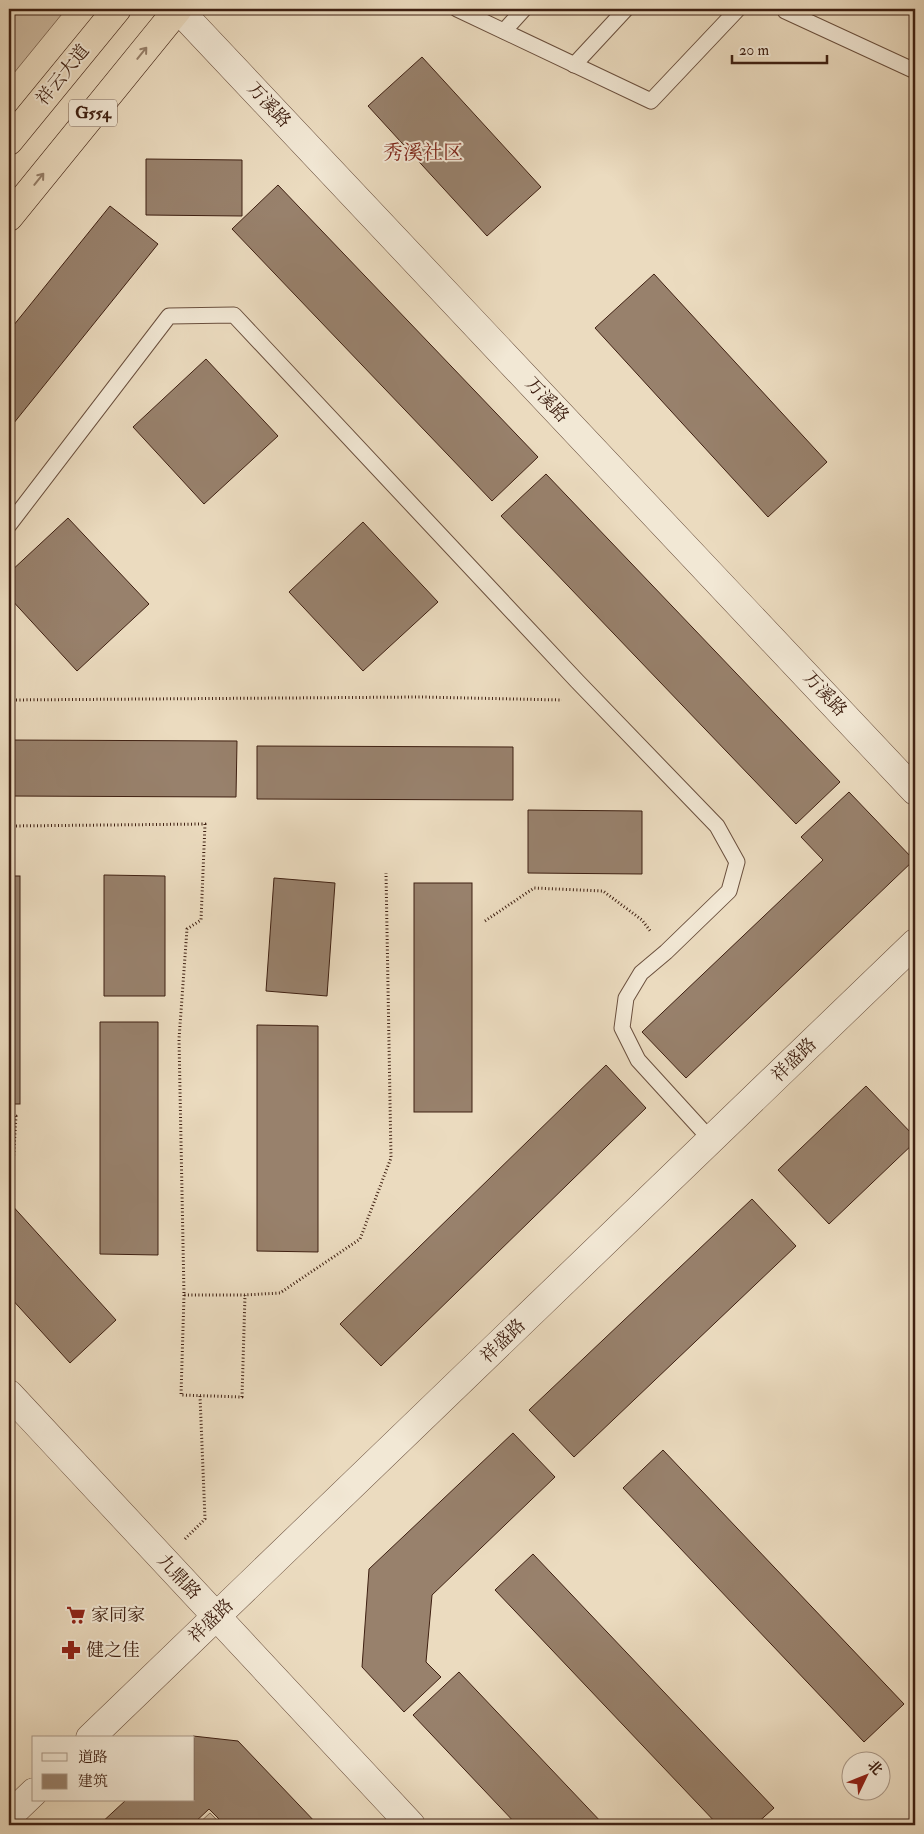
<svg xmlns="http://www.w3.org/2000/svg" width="924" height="1834" viewBox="0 0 924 1834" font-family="'IM FELL Double Pica','Noto Serif SC',serif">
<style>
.green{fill:#cebba2;stroke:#866e5a}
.building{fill:#98816c;stroke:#3f2012}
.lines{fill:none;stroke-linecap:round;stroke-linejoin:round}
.service-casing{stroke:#6a4f3d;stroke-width:17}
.minor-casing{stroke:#6a4f3d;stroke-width:29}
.tertiary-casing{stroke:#6a4f3d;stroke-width:29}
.trunk-casing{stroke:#3f2012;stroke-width:29}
.path{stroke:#3f2012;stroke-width:3;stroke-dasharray:1 2.5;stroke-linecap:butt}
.service{stroke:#f2e8d5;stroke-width:15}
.minor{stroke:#f2e8d5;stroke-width:28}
.tertiary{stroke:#f2e8d5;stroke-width:28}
.trunk{stroke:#ebdbbf;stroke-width:28}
.oneway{stroke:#957e68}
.labels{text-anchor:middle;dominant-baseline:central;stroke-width:4;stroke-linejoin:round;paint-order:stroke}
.shield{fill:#f2e8d5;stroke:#755c4c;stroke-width:1}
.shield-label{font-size:16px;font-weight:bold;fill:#3f2012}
.street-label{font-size:18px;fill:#3f2012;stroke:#f2e8d5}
.poi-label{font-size:18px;fill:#3f2012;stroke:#f2e8d5;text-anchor:start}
.quarter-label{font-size:20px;fill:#7a1f14;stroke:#f2e8d5}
</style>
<rect width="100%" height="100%" fill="#ebdbbf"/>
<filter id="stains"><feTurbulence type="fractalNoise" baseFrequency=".004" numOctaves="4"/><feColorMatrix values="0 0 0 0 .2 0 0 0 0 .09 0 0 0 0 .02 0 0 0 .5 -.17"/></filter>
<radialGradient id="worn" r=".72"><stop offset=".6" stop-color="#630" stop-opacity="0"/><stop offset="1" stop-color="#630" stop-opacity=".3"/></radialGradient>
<g class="green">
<path d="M9,9H66L9,79Z"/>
<path d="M210,1813L222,1825H197Z"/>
</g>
<g class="building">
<path d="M422,57L541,187L487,236L368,106Z"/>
<path d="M146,159L242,160V216L146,215Z"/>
<path d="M278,185L538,457L492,501L232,229Z"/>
<path d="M110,206L158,244L9,429V331Z"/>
<path d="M654,274L827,462L768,517L595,328Z"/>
<path d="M206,359L278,436L204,504L133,427Z"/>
<path d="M546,474L840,782L796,824L501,516Z"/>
<path d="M68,518L149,604L77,671L9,597V573Z"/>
<path d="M363,522L438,602L363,671L289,592Z"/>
<path d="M9,740L237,741L236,797L9,796Z"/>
<path d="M257,746L513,747V800L257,799Z"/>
<path d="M849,792L914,860L686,1078L642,1032L823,860L801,837Z"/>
<path d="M528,810L642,811V874L528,873Z"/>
<path d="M104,875L165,876V996H104Z"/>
<rect x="9" y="876" width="11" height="228"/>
<path d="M274,878L335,883L327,996L266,991Z"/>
<rect x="414" y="883" width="58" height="229"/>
<path d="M100,1022H158V1255L100,1254Z"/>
<path d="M257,1025L318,1026V1252L257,1251Z"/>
<path d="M606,1065L646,1108L381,1366L340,1324Z"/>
<path d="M866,1086L915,1137V1142L829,1224L778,1170Z"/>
<path d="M752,1199L796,1246L574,1457L529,1410Z"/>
<path d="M9,1202L116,1320L70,1363L9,1296Z"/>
<path d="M513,1433L555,1477L432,1595L426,1662L441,1677L404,1712L362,1667L369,1569Z"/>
<path d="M663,1450L904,1704L864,1742L623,1488Z"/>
<path d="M533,1554L774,1808L755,1825H718L495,1590Z"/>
<path d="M459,1672L604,1825H517L413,1715Z"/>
<path d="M193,1736L238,1741L318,1825H225L209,1809L192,1825H99L126,1800H194V1738H192Z"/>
</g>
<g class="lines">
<g class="service-casing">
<g id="service">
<path d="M457,9L651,101L738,9"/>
<path d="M787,9L785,11L915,71"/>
<path d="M504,31L524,9"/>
<path d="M574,65L626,9"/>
<path d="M9,525L169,316L234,315L577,681L717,826L737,862L729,891L666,952L641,973L626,998L622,1028L638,1060L711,1140"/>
</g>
</g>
<g class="minor-casing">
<path id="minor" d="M178,9L915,791"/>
</g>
<g class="tertiary-casing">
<g id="tertiary">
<path d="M9,1394L411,1825"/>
<path d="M90,1738L915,943"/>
<path d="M9,1816L34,1792"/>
</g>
</g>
<g class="trunk-casing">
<g id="trunk">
<path d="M9,141L117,9"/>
<path d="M9,217L178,9"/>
</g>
</g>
<g class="path">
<path d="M9,700L421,697L562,700"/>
<path d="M9,826L205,824L201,920L187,929L179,1039L184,1295H245L280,1293L360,1239L391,1158L386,873"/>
<path d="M485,921L534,888L603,891L642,920L651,932"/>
<path d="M9,1115L16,1116L13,1166"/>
<path d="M184,1295L181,1395L242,1397L245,1295"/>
<path d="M185,1539L205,1519L200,1396"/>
</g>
<use href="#service" class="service"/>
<use href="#minor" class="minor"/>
<use href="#tertiary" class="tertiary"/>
<use href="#trunk" class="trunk"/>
</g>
<defs><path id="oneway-shaft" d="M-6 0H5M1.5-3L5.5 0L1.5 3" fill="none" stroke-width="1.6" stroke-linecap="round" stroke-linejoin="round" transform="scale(1.25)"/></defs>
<g class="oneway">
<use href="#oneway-shaft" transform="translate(142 53) rotate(-51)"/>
<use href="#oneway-shaft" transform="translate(39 179) rotate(-51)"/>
</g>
<defs>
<g id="supermarket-bare" transform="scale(1.5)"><path d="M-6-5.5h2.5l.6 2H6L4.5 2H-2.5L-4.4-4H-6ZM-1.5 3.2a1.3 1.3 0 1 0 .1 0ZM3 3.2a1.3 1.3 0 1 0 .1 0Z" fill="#8f2418" stroke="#f2e8d5" stroke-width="2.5" paint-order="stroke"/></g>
<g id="pharmacy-bare" transform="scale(1.5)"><path d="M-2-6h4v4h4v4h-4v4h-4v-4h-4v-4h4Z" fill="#8f2418" stroke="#f2e8d5" stroke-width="2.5" paint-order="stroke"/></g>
</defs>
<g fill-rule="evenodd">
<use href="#supermarket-bare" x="76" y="1615"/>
<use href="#pharmacy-bare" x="71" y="1650"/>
</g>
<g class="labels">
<rect class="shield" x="69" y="99.5" width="48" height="27" rx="4"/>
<g class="shield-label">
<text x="93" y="113">G554</text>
</g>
<g class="street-label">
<text transform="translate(63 75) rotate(-51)">祥云大道</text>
<text transform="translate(269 105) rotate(47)">万溪路</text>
<text transform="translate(547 400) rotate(47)">万溪路</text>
<text transform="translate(825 694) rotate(47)">万溪路</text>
<text transform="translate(794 1060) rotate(-44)">祥盛路</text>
<text transform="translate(503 1341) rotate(-44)">祥盛路</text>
<text transform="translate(179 1577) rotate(47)">九鼎路</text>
<text transform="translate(211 1621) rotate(-44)">祥盛路</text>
</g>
<g class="poi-label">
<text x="91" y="1615">家同家</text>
<text x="86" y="1650">健之佳</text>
</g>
<g class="quarter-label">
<text x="423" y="152">秀溪社区</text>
</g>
</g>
<rect width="924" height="1834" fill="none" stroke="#ebdbbf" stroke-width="30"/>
<rect x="10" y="10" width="904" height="1814" fill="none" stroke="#3f2012" stroke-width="2.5"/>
<rect x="15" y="15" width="894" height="1804" fill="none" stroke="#3f2012"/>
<rect x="32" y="1736" width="162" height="65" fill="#f2e8d5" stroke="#aa9887"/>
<rect x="42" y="1753" width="25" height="8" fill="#f2e8d5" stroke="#aa9887"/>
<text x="78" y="1762" font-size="15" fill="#3f2012">道路</text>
<rect x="42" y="1774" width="25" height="15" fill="#98816c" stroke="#aa9887"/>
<text x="78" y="1786" font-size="15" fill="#3f2012">建筑</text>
<g transform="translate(866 1776) rotate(47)"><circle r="24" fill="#f2e8d5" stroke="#aa9887"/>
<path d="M0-4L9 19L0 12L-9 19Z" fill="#8f2418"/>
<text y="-8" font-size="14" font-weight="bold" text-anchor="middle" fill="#3f2012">北</text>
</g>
<path d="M732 55v8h95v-8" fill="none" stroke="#3f2012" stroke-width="2.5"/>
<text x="739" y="55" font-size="15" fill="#3f2012" stroke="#f2e8d5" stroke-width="4" paint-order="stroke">20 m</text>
<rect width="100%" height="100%" filter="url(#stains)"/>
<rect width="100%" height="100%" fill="url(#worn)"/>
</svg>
